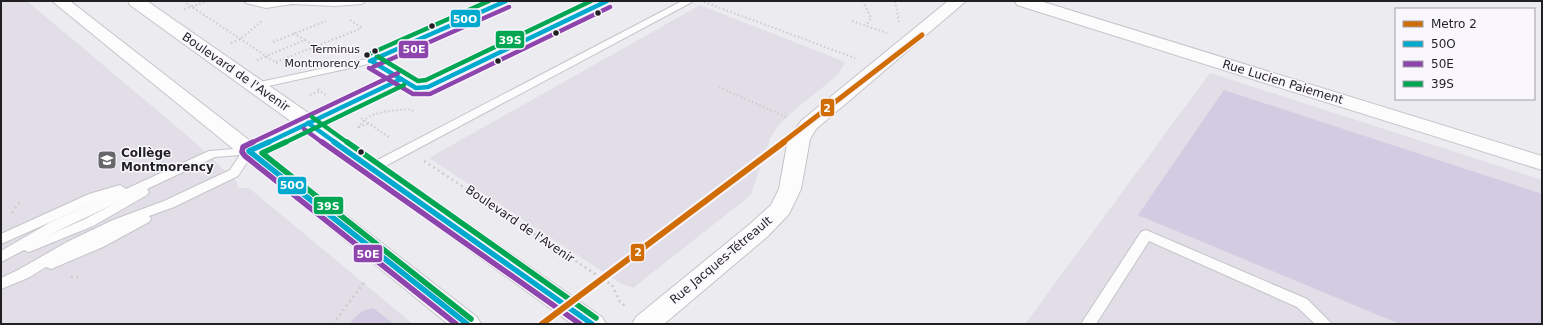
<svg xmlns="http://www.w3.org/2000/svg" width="1543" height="325" viewBox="0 0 1543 325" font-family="'DejaVu Sans',sans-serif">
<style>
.built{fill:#e1dee8}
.green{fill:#d3cbe2}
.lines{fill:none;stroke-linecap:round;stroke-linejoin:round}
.service-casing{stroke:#c6c4c8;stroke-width:2}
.tertiary-casing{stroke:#c6c4c8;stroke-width:2}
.path-far1{stroke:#ccc;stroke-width:2;stroke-dasharray:1.5 2.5;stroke-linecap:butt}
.path{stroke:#ccc;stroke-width:2.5;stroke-dasharray:2 3.5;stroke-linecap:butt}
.service{fill:#fcfcfd;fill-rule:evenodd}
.tertiary{fill:#fcfcfd;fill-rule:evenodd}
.bus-1-far1-casing{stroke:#f9f6fe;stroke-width:7}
.bus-1-casing{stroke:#f9f6fe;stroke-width:8}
.bus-2-far1-casing{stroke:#f9f6fe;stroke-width:7}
.bus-2-casing{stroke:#f9f6fe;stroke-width:8}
.bus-3-far1-casing{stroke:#f9f6fe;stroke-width:7}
.bus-3-casing{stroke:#f9f6fe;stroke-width:8}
.bus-1-far1{stroke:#00a9ce;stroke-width:4.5}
.bus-1{stroke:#00a9ce;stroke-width:5.5}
.bus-2-far1{stroke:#8e44ad;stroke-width:4.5}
.bus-2{stroke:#8e44ad;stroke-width:5.5}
.bus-3-far1{stroke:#00a651;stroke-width:4.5}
.bus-3{stroke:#00a651;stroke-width:5.5}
.metro-1-far1-casing{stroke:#f9f6fe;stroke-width:8}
.metro-1-casing{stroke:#f9f6fe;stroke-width:10}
.metro-1-far1{stroke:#d06d07;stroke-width:5}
.metro-1{stroke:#d06d07;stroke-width:6}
.bus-dot{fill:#201f22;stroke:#f9f6fe;stroke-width:1.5}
.labels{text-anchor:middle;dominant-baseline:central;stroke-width:3;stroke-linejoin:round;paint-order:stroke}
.bus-label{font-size:11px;fill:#201f22;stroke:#f9f6fe;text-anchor:end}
.street-label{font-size:12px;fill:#201f22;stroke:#f9f6fe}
.poi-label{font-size:12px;font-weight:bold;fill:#201f22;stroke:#f9f6fe;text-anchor:start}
.line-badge{stroke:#f9f6fe;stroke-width:1.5}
.badge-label{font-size:11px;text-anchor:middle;font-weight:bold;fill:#fff}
</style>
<rect width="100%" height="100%" fill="#ecebef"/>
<g class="built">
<path d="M1,1H27L190,138L237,182L238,188H249L413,324H1Z"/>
<path d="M700,5L845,62L838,75L792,112L778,126L770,139L751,194L746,199L633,288L620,283L429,158Z"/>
<path d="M1210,73L1542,180V324H1025Z"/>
</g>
<g class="green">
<path d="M1224,90L1542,194V324H1400L1138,215Z"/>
<path d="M373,308L394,324H350C355,315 363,310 373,308Z"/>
</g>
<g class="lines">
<g class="service-casing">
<g id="service">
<path d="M244,1H366L361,4L335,6L292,4L266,8L246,3Z"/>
<path d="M498,1H511L378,61L418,85L426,84L600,1H612L432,89L416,91L400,83L253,153L238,176L174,207L149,216L151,219L149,222L103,247L56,267L51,269L46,267L28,278L1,289V278L18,270L67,242L113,220L164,201L230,170L240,155L215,157L147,189L149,192L147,195L93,226L34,250L29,252L24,250L1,262V251L49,223L107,197L1,244V234L89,194L120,185L126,189L209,151L247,148L393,79L368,64L255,89L251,88L250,86L251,84L367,59ZM116,203L83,220L49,235Z"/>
<path d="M682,1L692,2L376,171L372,172L366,168L368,165Z"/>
<path d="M1146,230L1307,299L1332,324H1315L1297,307L1149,241L1096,324H1081L1141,232Z"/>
</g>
</g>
<g class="tertiary-casing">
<g id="tertiary">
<path d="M52,1H70L477,317L481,324H448Z"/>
<path d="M128,1H147L602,317L606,324H572L130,5Z"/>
<path d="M948,1H966L816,129L810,139L801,189L789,214L768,236L664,324H632L636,317L750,224L771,205L779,189L788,139L801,121Z"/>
<path d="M1015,1H1040L1542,156V170L1017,5Z"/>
</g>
</g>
<g class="path-far1">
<path d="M183,1L278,64"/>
<path d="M863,1L871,18L866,26"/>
<path d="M895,1L899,22"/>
<path d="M704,2L855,58"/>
<path d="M184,9L208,1"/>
<path d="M350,20L362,28"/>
<path d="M852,21L887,33"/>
<path d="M305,40L317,47"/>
<path d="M273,42L326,21"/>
<path d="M231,43L240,39L262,21"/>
<path d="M257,60L305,40L293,33"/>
<path d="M276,62L362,28"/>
<path d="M719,87L786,117"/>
<path d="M318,89L327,96"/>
<path d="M310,95L320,91"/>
<path d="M361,118L390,138"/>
<path d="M359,127L369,123"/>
<path d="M358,128C368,110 392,111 410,109L415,112"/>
</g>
<g class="path">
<path d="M424,161L612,285L620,302L627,307"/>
<path d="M12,213L21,200"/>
<path d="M71,277H78"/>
<path d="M333,324L366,280"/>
</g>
<use href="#service" class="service"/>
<use href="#tertiary" class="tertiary"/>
<g class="bus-1-far1-casing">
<g id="bus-1-far1">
<path d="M370,61L506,1"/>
<path d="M373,62L416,88L428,87L607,1"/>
<path d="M308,123L336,143"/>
<path d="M267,143L401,79"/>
</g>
</g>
<g class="bus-1-casing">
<g id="bus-1">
<path d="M269,142L249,151L467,324"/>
<path d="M334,142L592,324"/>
</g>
</g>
<g class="bus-2-far1-casing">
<g id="bus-2-far1">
<path d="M373,67L509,7"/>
<path d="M369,68L413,94H430L610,7"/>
<path d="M304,129L323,143"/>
<path d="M251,143L398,73"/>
</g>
</g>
<g class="bus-2-casing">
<g id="bus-2">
<path d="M253,142L243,147L242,152L245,156L456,324"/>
<path d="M322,142L580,324"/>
</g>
</g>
<g class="bus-3-far1-casing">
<g id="bus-3-far1">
<path d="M367,55L489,1"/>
<path d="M377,56L418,81L426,80L591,1"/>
<path d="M312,117L348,143"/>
<path d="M284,143L404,85"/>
</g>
</g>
<g class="bus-3-casing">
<g id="bus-3">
<path d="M286,142L262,153L471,319"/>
<path d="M347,142L596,318"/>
</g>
</g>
<use href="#bus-1-far1" class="bus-1-far1"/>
<use href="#bus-1" class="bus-1"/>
<use href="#bus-2-far1" class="bus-2-far1"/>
<use href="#bus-2" class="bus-2"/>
<use href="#bus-3-far1" class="bus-3-far1"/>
<use href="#bus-3" class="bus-3"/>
<g class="metro-1-far1-casing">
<path id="metro-1-far1" d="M782,143L922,35"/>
</g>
<g class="metro-1-casing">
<path id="metro-1" d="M542,324L784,142"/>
</g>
<use href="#metro-1-far1" class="metro-1-far1"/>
<use href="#metro-1" class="metro-1"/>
</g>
<defs>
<g id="university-square" transform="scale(1)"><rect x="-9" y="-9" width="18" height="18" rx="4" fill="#67666a" stroke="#f9f6fe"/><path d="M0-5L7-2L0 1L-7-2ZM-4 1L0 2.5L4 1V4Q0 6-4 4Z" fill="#fff"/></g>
</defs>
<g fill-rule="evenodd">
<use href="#university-square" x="107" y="160"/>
</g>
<g class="bus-dot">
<circle cx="598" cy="13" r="3.5"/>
<circle cx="432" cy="26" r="3.5"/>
<circle cx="556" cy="33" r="3.5"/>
<circle cx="375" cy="51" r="3.5"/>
<circle cx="367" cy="55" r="3.5"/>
<circle cx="498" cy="61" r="3.5"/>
<circle cx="361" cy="152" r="3.5"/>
</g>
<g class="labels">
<g class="bus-label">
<text x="360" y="49">Terminus<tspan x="360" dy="14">Montmorency</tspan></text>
</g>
<g class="street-label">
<text transform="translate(236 72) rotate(35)">Boulevard de l'Avenir</text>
<text transform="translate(1283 82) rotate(17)">Rue Lucien Paiement</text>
<text transform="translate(520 224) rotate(34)">Boulevard de l'Avenir</text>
<text transform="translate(721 260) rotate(-40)">Rue Jacques-Tétreault</text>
</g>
<g class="poi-label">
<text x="121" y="153">Collège<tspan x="121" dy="14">Montmorency</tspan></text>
</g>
</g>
<g class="line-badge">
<rect x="450" y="9" width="31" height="19" rx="4" fill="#00a9ce"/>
<rect x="495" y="30" width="30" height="19" rx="4" fill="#00a651"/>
<rect x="398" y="40" width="31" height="19" rx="4" fill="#8e44ad"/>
<rect x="820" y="98" width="15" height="19" rx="4" fill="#d06d07"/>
<rect x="277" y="176" width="30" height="19" rx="4" fill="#00a9ce"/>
<rect x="313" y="196" width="31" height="19" rx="4" fill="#00a651"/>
<rect x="630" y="243" width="15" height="19" rx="4" fill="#d06d07"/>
<rect x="353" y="244" width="30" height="19" rx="4" fill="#8e44ad"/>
</g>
<g class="badge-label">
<text x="465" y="23">50O</text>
<text x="510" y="44">39S</text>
<text x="414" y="53">50E</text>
<text x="827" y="112">2</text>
<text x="292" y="189">50O</text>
<text x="328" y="210">39S</text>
<text x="638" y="256">2</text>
<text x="368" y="258">50E</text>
</g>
<rect width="1543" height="325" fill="none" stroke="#201f22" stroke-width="4"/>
<rect x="1395" y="8" width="140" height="92" fill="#f9f6fe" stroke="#a2a0a6"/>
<rect x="1403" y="21" width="20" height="6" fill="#d06d07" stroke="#a2a0a6"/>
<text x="1431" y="28" font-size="12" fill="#201f22">Metro 2</text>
<rect x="1403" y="41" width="20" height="6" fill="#00a9ce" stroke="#a2a0a6"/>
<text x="1431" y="48" font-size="12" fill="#201f22">50O</text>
<rect x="1403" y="61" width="20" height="6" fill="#8e44ad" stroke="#a2a0a6"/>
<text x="1431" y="68" font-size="12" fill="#201f22">50E</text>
<rect x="1403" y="81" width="20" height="6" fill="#00a651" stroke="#a2a0a6"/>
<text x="1431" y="88" font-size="12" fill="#201f22">39S</text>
</svg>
